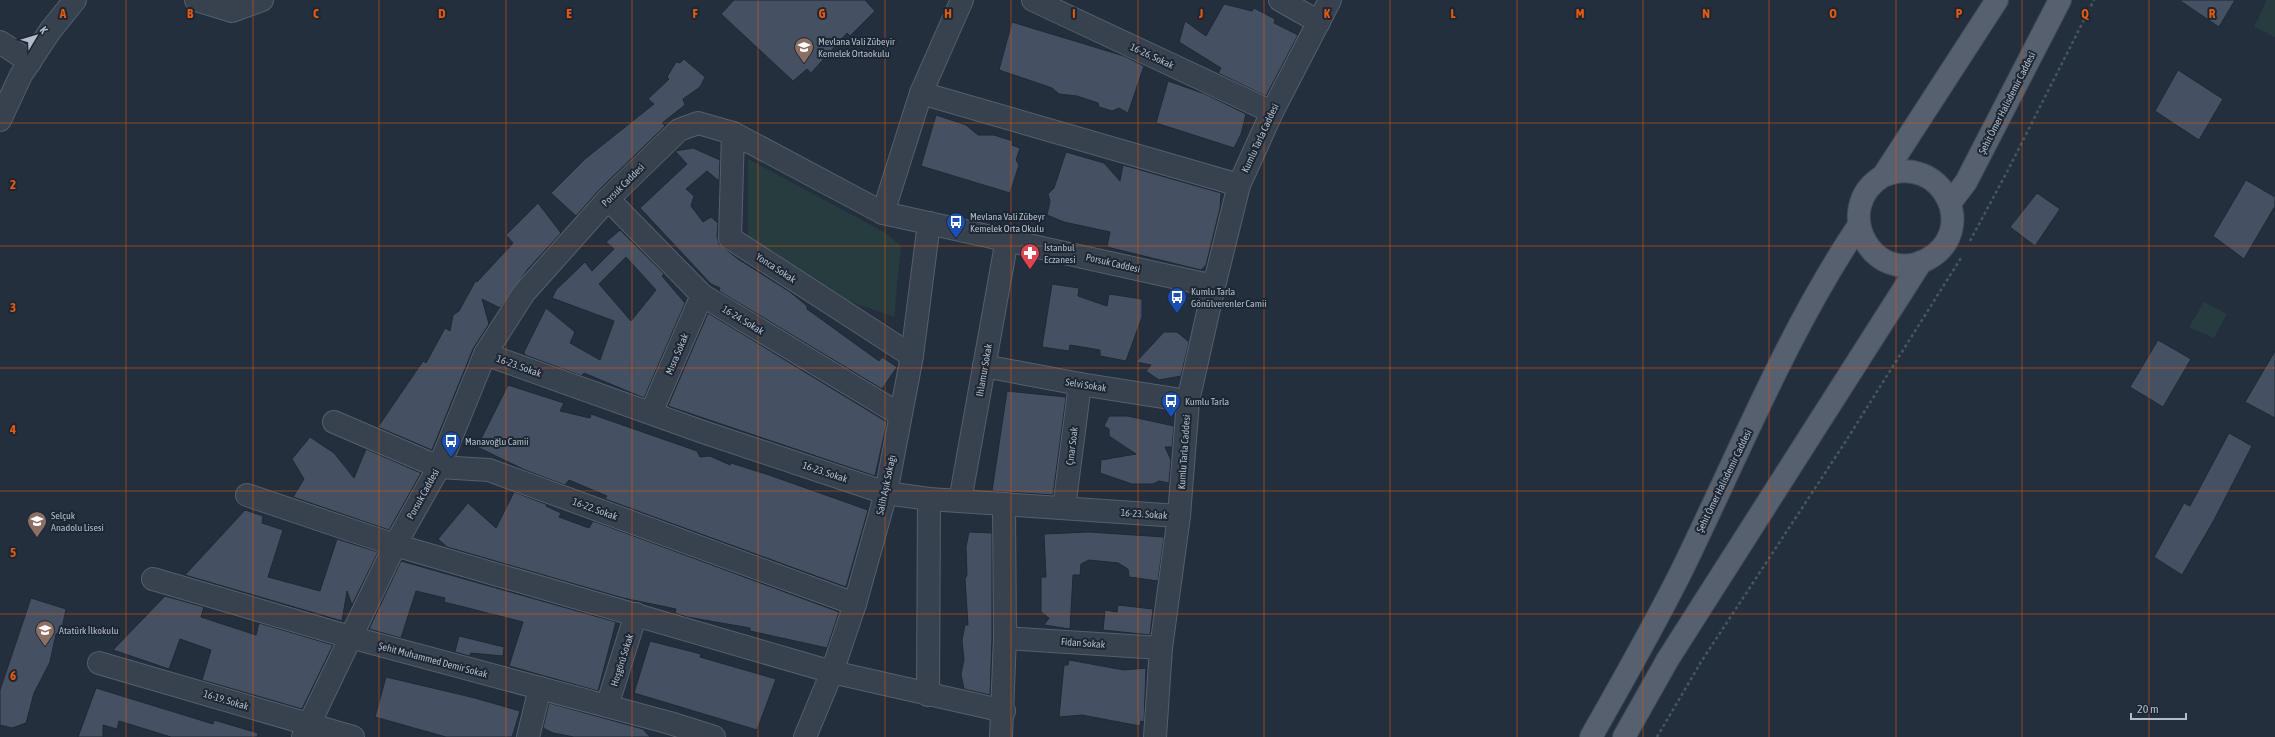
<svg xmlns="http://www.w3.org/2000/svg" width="2275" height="737" viewBox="0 0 2275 737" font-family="'Asap Condensed',sans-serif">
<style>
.green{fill:#263c3f}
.building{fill:#455162;stroke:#1f2835;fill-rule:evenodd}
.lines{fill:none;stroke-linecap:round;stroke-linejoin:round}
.minor-casing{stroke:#565f6c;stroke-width:24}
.major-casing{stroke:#414a57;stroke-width:24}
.path{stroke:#44595c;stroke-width:2.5;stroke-dasharray:3 3;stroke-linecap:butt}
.minor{stroke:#38414e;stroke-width:22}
.major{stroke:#56606e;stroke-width:22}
.grid{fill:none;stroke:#e8590c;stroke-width:1;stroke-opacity:0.55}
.labels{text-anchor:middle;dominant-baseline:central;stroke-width:4;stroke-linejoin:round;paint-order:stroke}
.poi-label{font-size:10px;fill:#b4bcc9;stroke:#1d2633;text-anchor:start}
.street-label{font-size:10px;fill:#b4bcc9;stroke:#1d2633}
.grid-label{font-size:13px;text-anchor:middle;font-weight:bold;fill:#e8590c;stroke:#1d2633;stroke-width:4;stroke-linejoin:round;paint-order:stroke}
</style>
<rect width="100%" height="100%" fill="#242f3e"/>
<g class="green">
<path d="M2267,0H2275V37L2254,27Z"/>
<path d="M748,159L884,232L901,246L894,317L843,299L748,239Z"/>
<path d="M2204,302L2227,314L2214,338L2189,327Z"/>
</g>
<g class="building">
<path d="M734,0H865L875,11L850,36L847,33L811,73L807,69L793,81L721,14Z"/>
<path d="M2179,0H2235L2219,27Z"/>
<path d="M1224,4L1252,11L1254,8L1275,19L1274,23L1298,35L1266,96L1218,73L1221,68L1179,42L1185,21L1206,36Z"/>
<path d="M1012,22L1124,56L1144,66L1128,113L1119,108L1112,111L1099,107L1098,103L1077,96L1059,94L1052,88L999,70Z"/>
<path d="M684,59L705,77L700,87L683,99L685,105L662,123L665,126L599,190L576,216L551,193L585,159L654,104L648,99L669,79L667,77L676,62L680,63Z"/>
<path d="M2178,70L2223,99L2199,140L2155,111Z"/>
<path d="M1168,81L1205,94L1246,114L1241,134L1234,148L1156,123Z"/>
<path d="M936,115L966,125L978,135H994L1013,141L1012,145L1020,148L1016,160L1019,165L1010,193L921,166Z"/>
<path d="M693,148L720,160L719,181L707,171L686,189L694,196L691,206L703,222L711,217L718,223L717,236L719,244L738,259L790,292L807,306V309L879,361L882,357L897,367L882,389L719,291L720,288L711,284L640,208L687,164L675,151Z"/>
<path d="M1066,152L1104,163L1120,181L1123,165L1221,193L1220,208L1206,265L1201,270L1107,247L1110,232L1064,222L1047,215L1050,201L1048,194L1054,188Z"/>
<path d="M2246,180L2275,197V206L2244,259L2213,236Z"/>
<path d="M2037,193L2060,209L2035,246L2010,227Z"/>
<path d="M538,203L561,233L528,269L500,308L482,299L489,324L473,349L432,450L378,427L423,361L426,363L445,328L450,331L453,315L459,311L476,280L477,282L513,243L506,235Z"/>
<path d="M620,230L664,274L662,276L685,303L644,398L584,373L582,376L525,355L524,352L546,308L575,332L570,343L600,360L614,321L552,298L556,290L585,262L592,271L614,249L606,242ZM626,257L656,290L631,321L599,284Z"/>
<path d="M1052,284L1079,288L1078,296L1107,306L1109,294L1142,299V317L1126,361L1100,356V350L1070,345L1069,351L1042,347Z"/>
<path d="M708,313L887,422L875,476L668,406Z"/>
<path d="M1164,332H1177L1189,342L1181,376L1159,380L1146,371L1151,365L1136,362Z"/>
<path d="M2158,340L2191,359L2163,407L2130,387Z"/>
<path d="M2275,351V418L2245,402Z"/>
<path d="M508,385L564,403L560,411L590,418L591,414L697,451L700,457L710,456L730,465L731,463L769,475L868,510L846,587L605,499L607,496L569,480L565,485L525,470L477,447Z"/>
<path d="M1007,391L1066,397L1053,495L992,491Z"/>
<path d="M1109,416H1128L1174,426L1172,447H1165L1171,460L1169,483L1159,481L1153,484H1132L1100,473L1101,460L1136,454L1109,436V429L1104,426Z"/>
<path d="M2229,433L2252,446L2214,520L2182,575L2154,557L2184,503L2190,506Z"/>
<path d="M310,437L334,453L354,478L366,449L421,473L389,530L293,497L304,479L292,459Z"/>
<path d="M514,492L548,505L546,506L561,513L559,517L589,528L593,521L839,612L827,648L750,631V628L687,617L675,613L676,609L623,598L447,547L438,539L468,503L496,528Z"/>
<path d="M245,510L263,516L262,523L283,530L268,577L320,591L337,539L378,552L352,605L347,591L342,621L185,575Z"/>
<path d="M969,532L992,533V638L990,695L964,689L961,674L964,660L962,640L965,625H968L965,579L967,575L966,547Z"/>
<path d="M1089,532L1164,537L1158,581L1129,577L1128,569L1118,563L1089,560L1081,564L1080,575H1073L1070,629L1044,625L1049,618L1041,612V577H1046L1044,534Z"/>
<path d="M401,561L616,622L598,691L509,666L523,622L444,602L445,598L416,591L401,638L369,629Z"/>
<path d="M165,596L204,607L201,617L256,635L259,623L333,645L302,709L202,680L211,650L180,639L169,669L113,650Z"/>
<path d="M31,598L66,609L61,633L56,634L50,662L34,693L26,723L12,728L0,725V690Z"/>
<path d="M1118,605L1153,609L1150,635L1103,630L1105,610L1117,612Z"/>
<path d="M459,636L504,647L503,656L471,653L469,656L455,652Z"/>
<path d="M650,641L701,654L700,657L776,679L757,730L634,693Z"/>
<path d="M1069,660L1124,670L1146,668L1144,722L1141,721L1140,726L1082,715L1059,717L1064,665H1068Z"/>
<path d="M386,677L475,698L520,711L512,737H446L375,717Z"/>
<path d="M96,688L213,724L214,720L258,733L257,737H171L119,721L117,729L103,725V737H78Z"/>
<path d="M549,703L643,729L650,737H574L553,733L543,728Z"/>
</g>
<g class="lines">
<g class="minor-casing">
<g id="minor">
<path d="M196,0L232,11L262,0"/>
<path d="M1033,0L1272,112"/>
<path d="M1280,0L1319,22"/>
<path d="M0,42L30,62"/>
<path d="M921,93L1239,185"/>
<path d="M0,120L21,75L50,31L75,0"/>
<path d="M733,133L730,238L912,356"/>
<path d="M608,199L702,295L899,414"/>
<path d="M883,213L921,93L962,0"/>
<path d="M485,354L703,432L886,493L929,499L1179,516"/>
<path d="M984,366L1080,384L1188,401"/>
<path d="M651,413L702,295"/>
<path d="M334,422L439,467L489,470L855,604"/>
<path d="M247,495L395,545L832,672L1004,711"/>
<path d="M960,501L1007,239"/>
<path d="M1064,508L1080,384"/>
<path d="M153,579L350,637L670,723L714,737"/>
<path d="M1005,638L1161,648"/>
<path d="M99,663L353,737"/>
<path d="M928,695L929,499"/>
<path d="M607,706L636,614"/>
<path d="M303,737L395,545L439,467L485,354L524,293L608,199L679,130L698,123L733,133L883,213L1214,286"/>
<path d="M528,737L540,688"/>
<path d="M805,737L832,672L855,604L886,493L912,356L929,223"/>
<path d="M1001,737L1005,638L1004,504"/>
<path d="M1155,737L1161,648L1179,516L1188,401L1214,286L1239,185L1272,112L1330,0"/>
</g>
</g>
<g class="major-casing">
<g id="major">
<path d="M1883,176C1942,151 1981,232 1926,260C1873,287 1830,208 1883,176L1997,0"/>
<path d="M1950,203L1966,182L2060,0"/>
<path d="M1591,737C1622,682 1653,628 1681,572C1738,456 1787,332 1859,225"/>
<path d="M1624,737L1668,659L1921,262"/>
</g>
</g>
<g class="path">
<path d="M1970,241L2008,170L2094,0"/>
<path d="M1657,737L1701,662L1844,444L1961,258"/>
</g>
<use href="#minor" class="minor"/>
<use href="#major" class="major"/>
</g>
<path class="grid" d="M126,0V737M253,0V737M379,0V737M506,0V737M632,0V737M758,0V737M885,0V737M1011,0V737M1138,0V737M1264,0V737M1390,0V737M1517,0V737M1643,0V737M1769,0V737M1896,0V737M2022,0V737M2149,0V737M0,123H2275M0,246H2275M0,368H2275M0,491H2275M0,614H2275"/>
<defs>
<g id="school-pin" transform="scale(1)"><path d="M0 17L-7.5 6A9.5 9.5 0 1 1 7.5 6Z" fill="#8d6e63" stroke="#1d2633"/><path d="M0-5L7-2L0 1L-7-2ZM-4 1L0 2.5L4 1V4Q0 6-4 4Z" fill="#fff"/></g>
<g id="bus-pin" transform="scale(1)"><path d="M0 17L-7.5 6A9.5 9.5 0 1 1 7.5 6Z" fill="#1a4fb4" stroke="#1d2633"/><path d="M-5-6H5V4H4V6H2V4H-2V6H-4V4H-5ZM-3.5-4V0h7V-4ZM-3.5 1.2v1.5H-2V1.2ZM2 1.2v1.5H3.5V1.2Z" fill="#fff"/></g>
<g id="pharmacy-pin" transform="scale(1)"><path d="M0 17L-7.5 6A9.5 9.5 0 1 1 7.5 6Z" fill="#e0444e" stroke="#1d2633"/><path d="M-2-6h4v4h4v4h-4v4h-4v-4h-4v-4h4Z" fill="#fff"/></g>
</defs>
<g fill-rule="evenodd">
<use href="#school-pin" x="804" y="47"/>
<use href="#bus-pin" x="956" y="222"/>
<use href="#pharmacy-pin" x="1030" y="253"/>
<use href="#bus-pin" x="1177" y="297"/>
<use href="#bus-pin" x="1171" y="401"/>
<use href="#bus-pin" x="451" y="441"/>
<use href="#school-pin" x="37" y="521"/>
<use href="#school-pin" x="45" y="630"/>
</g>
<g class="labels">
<g class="poi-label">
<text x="818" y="41">Mevlana Vali Zübeyir<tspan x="818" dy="12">Kemelek Ortaokulu</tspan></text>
<text x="970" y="216">Mevlana Vali Zübeyr<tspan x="970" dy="12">Kemelek Orta Okulu</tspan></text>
<text x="1044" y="247">İstanbul<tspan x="1044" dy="12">Eczanesi</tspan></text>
<text x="1191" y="291">Kumlu Tarla<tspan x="1191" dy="12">Gönülverenler Camii</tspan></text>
<text x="1185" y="401">Kumlu Tarla</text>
<text x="465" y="441">Manavoğlu Camii</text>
<text x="51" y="515">Selçuk<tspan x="51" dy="12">Anadolu Lisesi</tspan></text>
<text x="59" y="630">Atatürk İlkokulu</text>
</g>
<g class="street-label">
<text transform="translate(1152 56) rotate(25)">16-26. Sokak</text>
<text transform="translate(2007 103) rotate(-63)">Şehit Ömer Halisdemir Caddesi</text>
<text transform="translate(1260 138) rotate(-65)">Kumlu Tarla Caddesi</text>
<text transform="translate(623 185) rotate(-45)">Porsuk Caddesi</text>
<text transform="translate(1113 263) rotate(13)">Porsuk Caddesi</text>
<text transform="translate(776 268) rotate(33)">Yonca Sokak</text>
<text transform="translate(743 320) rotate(31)">16-24. Sokak</text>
<text transform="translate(677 354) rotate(-67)">Mısra Sokak</text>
<text transform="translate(519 366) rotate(20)">16-23. Sokak</text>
<text transform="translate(984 370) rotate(-80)">Ihlamur Sokak</text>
<text transform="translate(1086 385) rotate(9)">Selvi Sokak</text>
<text transform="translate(1072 446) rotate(-83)">Çınar Soak</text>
<text transform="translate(1184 452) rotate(-86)">Kumlu Tarla Caddesi</text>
<text transform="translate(825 472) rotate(18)">16-23. Sokak</text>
<text transform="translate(1724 481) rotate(-64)">Şehit Ömer Halisdemir Caddesi</text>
<text transform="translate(886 485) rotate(-78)">Salih Aşık Sokağı</text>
<text transform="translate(423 494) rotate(-61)">Porsuk Caddesi</text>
<text transform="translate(595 509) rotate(20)">16-22. Sokak</text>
<text transform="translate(1144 514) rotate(4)">16-23. Sokak</text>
<text transform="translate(1083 643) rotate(4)">Fidan Sokak</text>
<text transform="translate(433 660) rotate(15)">Şehit Muhammed Demir Sokak</text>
<text transform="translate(622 660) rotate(-72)">Hoşgörü Sokak</text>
<text transform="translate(226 700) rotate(17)">16-19. Sokak</text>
</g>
</g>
<g class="grid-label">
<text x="63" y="18">A</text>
<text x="190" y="18">B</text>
<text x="316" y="18">C</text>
<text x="442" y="18">D</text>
<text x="569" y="18">E</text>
<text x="695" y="18">F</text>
<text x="822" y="18">G</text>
<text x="948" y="18">H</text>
<text x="1074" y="18">I</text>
<text x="1201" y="18">J</text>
<text x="1327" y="18">K</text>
<text x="1453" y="18">L</text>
<text x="1580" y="18">M</text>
<text x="1706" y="18">N</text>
<text x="1833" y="18">O</text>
<text x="1959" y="18">P</text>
<text x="2085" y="18">Q</text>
<text x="2212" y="18">R</text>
<text x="13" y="189">2</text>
<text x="13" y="312">3</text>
<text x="13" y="434">4</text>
<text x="13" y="557">5</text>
<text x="13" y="680">6</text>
</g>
<g transform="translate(36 36) rotate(52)" stroke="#1d2633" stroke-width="3" paint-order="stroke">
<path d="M0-3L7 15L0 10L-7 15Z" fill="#b4bcc9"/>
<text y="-6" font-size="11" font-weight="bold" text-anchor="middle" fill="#b4bcc9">K</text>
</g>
<path d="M2131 713v6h55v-6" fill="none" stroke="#b4bcc9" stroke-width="2"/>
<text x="2137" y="713" font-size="12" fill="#b4bcc9" stroke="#1d2633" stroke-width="3" paint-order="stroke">20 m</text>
</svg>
